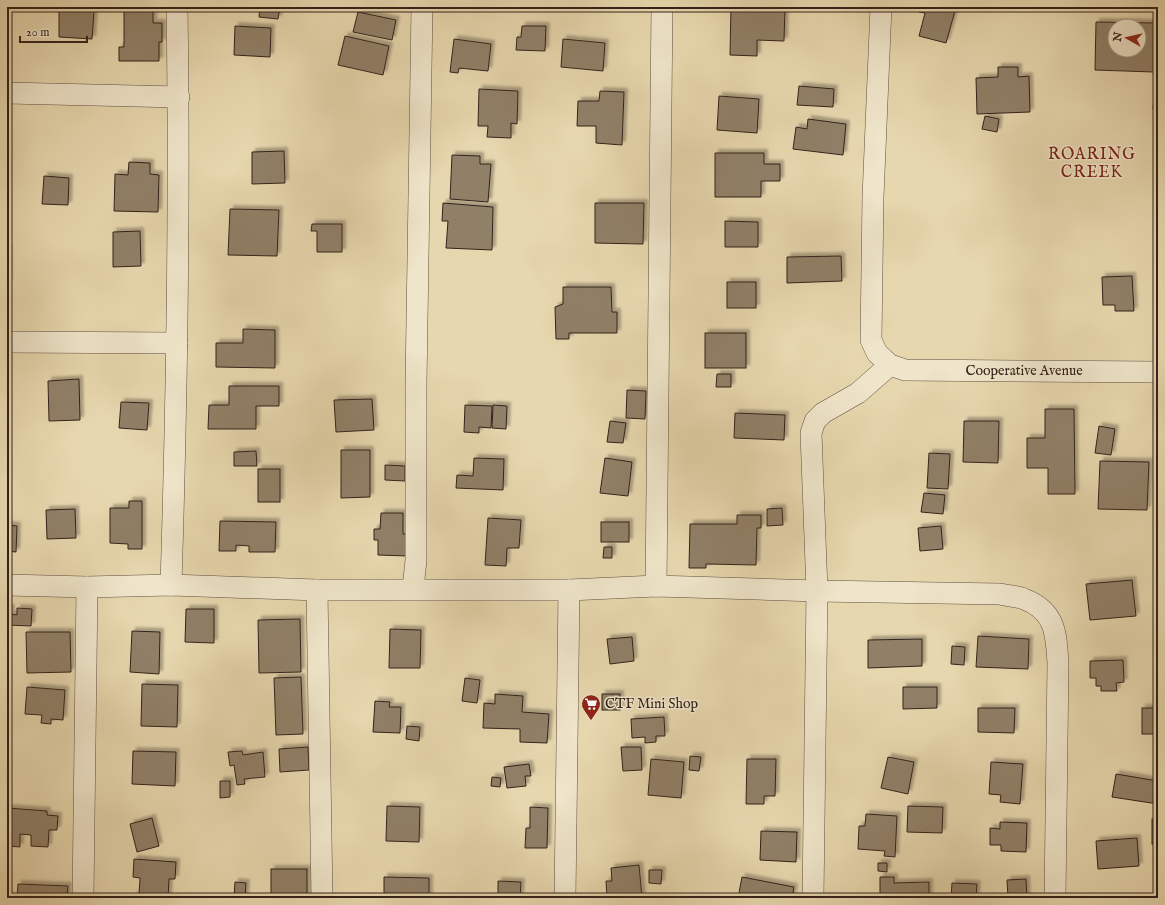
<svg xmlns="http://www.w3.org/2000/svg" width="1165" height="905" viewBox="0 0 1165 905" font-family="'IM FELL English',serif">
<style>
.building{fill:#908067;stroke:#32221b;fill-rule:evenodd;filter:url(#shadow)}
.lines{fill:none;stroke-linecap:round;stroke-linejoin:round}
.minor-casing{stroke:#5f4f40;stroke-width:22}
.minor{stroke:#efe5ca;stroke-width:21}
.labels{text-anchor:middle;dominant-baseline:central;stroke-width:3;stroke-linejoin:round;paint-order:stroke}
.street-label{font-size:14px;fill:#32221b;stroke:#efe5ca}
.poi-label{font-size:14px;fill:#32221b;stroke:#efe5ca;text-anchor:start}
.quarter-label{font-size:16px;letter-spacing:1px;fill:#7a1f14;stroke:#efe5ca}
</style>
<defs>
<filter id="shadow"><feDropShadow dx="3.5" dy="-3.5" stdDeviation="1" flood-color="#0004"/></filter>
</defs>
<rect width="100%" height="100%" fill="#e7d7ae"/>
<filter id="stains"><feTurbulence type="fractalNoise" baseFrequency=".005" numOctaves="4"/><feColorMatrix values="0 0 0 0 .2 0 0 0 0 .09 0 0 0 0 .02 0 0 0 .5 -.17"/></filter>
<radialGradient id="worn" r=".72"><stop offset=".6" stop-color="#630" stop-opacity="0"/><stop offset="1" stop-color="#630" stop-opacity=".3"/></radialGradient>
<g class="building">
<path d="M124,7H153V23H162V42H159V61H119V47H124Z"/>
<path d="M260,7H280L278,19L259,17Z"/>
<path d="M731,7H785L784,41L757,40V56L730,55Z"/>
<path d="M921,7H956L946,43L919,36L925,13L919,12Z"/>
<path d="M59,9L94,11L92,39L59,37Z"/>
<path d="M358,12L396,20L392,40L353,32Z"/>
<path d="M1096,22L1155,23L1154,72L1095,70ZM1115,26H1139V50H1115Z"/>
<path d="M235,26L271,28L270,57L234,55Z"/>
<path d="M522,26H546L545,51L516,50L517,37H521Z"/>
<path d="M345,36L389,46L383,75L338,65Z"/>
<path d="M454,39L491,44L488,71L459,68L458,73L450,72Z"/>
<path d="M563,39L605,43L603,71L561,67Z"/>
<path d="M998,67H1018V77L1029,76L1030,112L977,114L976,78L998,77Z"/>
<path d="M799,86L834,89L833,107L797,105Z"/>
<path d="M479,89L518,91L517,124L511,123V138L487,137L488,126H478Z"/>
<path d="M600,91L624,92L622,145L596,143V126H577L578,101H599Z"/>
<path d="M719,96L759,99L757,133L717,130Z"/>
<path d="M1154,98L1158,99V110L1153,109Z"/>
<path d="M985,116L999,119L997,132L982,129Z"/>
<path d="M808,119L846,124L843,155L793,149L796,127L807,129Z"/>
<path d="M284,151L285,183L252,184V152Z"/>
<path d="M715,153H764V164H780V181H761V197H715Z"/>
<path d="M452,155L480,156V164H491L488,202L450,199Z"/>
<path d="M129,162L150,163V174L159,175L158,212L114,211L115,174L128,175Z"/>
<path d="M44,176L69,178L68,205L42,204Z"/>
<path d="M443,203L493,207L492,250L446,248L448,221H442Z"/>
<path d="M595,203H644L643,244L595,243Z"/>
<path d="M230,209L279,210L277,256L228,255Z"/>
<path d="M725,221L758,222V247H725Z"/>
<path d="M312,224H342V252H317V231H311Z"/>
<path d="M140,231L141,266L113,267V232Z"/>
<rect x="7" y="248" width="1" height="34"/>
<path d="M841,256L842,281L787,283V257Z"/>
<path d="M1132,276L1134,311H1115V305H1103L1102,277Z"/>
<rect x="727" y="282" width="29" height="26"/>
<path d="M563,287H611L612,312H617V333H569V339H556L555,307L563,304Z"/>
<path d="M243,329L275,330V368L216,367V343H243Z"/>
<rect x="705" y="333" width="41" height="35"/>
<path d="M717,374H731V387H716Z"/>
<path d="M79,379L80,420L49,421L48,381Z"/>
<path d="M229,386H279V406H256V429H208L209,405H229Z"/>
<path d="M627,390L646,391L645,419L626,418Z"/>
<path d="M372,399L374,430L336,432L334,400Z"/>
<path d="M121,402L149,403L147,430L119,428Z"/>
<path d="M465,405L492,406L491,428L479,427V433L464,432Z"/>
<path d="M493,405L507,406L506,429L492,428Z"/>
<path d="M1045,409H1074L1075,494H1048V468H1027V438H1045Z"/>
<path d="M735,413L785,415L784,440L734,438Z"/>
<path d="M610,421L626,423L623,443L607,442Z"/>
<path d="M964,421H999L998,463L963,462Z"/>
<path d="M1099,426L1115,429L1111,455L1095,453Z"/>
<path d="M341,450H370V497L341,498Z"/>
<path d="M256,451L257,466H234V452Z"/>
<path d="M929,453L950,454L948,489L927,488Z"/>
<path d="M474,458L504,459L503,490L456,488L457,475L473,476Z"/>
<path d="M605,458L632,462L628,496L600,493Z"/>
<path d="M1100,461L1149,462L1147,510L1098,509Z"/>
<path d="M385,465L405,466V481L385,480Z"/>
<rect x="258" y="469" width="22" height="33"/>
<path d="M924,493L945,495L943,514L921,512Z"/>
<path d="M129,501H142V549H128V544L110,543V508H129Z"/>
<path d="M782,508L783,525L767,526V509Z"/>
<path d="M75,509L76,538L47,539L46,510Z"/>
<path d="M381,513H403V534H409L408,556L378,555V540H374V529H380Z"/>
<path d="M737,515H761V528H757L756,565L706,564V568H689L690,524H737Z"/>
<path d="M488,518L521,520L519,548H507L506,566L485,565Z"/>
<path d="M220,521L276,522L275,552H249V546L236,545V551H219Z"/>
<rect x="601" y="522" width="28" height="20"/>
<path d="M7,525L17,526L16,552L7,551Z"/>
<path d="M941,526L943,549L920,551L918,528Z"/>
<path d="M604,547H612V558H603Z"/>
<path d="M1132,580L1136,616L1090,620L1086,584Z"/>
<path d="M7,608H11L10,614L17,615V608L32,609L31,626L7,625Z"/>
<path d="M186,609H214V643L185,642Z"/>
<path d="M300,619L301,672L259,673L258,620Z"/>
<path d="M390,629L421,630L420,668H389Z"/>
<path d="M132,631L160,632L159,674L130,672Z"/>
<path d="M26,632H70L71,672L27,673Z"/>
<path d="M978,636L1029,639L1028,669L976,667Z"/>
<path d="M632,637L634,661L610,664L607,639Z"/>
<path d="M922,639V666L868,668V640Z"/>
<path d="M952,646L965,647L964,665L951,664Z"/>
<path d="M1123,660L1124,682L1116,683L1117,691H1101V686H1096V678H1090V661Z"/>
<path d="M301,677L303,734L276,735L274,678Z"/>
<path d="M465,678L480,680L477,703L462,701Z"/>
<path d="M142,684L178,685L177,727L141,726Z"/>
<path d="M27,687L65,690L63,720L51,719V724L41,723L42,715L25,714Z"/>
<path d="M903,687H937V708L903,709Z"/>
<path d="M495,694L523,696L522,712L549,714L547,743L520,742V729L483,728L484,703L495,704Z"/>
<rect x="602" y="694" width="18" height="16"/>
<path d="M375,701L390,702L389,707H401L400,733L373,732Z"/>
<path d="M978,708H1015L1014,733L978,732Z"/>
<rect x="1142" y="708" width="16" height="26"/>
<path d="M664,717L665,736H656V742L645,743V737L632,738L631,719Z"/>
<path d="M407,726L420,727L419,741L406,739Z"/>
<path d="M308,747L309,770L280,772L279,749Z"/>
<path d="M621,747H641L642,770L623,771Z"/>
<path d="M133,751L176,752L175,786L132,784Z"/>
<path d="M242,751L243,755L263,752L265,777L244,779L245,784L237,785L234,765L230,766L228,752Z"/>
<path d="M690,756L701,757L699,771L689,770Z"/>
<path d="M888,757L914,762L908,794L881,788Z"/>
<path d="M651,759L684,762L681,798L648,795Z"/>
<path d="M747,759H776L775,796H764V804H746Z"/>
<path d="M991,762L1023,764L1020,804L1000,802L1001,795L989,794Z"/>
<path d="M529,764L531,776H525L526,786L507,788L504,767Z"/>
<path d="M1116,774L1158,781V804L1112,797Z"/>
<path d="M492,777L501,778L500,787L491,786Z"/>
<path d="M220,781H230V797L220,798Z"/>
<path d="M387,806L420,807L419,842L386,841Z"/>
<path d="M908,806L943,807L942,833L907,832Z"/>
<path d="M530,807L548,808L547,848H525L526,828H530Z"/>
<path d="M7,808L47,811V815L58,816L57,830H49L48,847L31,846V835L20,834V847L7,846Z"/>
<path d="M866,814L897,816L895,857L884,856L885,851L858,849L859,826H865Z"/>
<path d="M152,818L159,846L137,852L130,824Z"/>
<rect x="1152" y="819" width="6" height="25"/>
<path d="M1000,822L1027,823L1026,852L1001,851V845H990V828L1000,829Z"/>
<path d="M761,831L797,832L796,862L760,860Z"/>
<path d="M1137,838L1139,866L1098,869L1096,841Z"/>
<path d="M134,859L176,862L175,879H169L168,898H134V895H139L140,878L133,877Z"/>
<path d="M878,863H887V872L878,871Z"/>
<path d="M639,865L642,898H607L606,881H612L611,868Z"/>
<rect x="271" y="869" width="36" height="29"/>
<path d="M649,870H662L661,884L649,883Z"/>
<path d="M384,877L429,878V898H384Z"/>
<path d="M742,877L794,887L792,898H738Z"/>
<path d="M880,877H894V883L929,882V898H936H880Z"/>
<path d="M1026,879L1027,898H1008L1007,880Z"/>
<path d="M498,881L521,882L520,898H498Z"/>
<path d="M235,882L246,883L245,898H234Z"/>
<path d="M952,883L977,884L976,898H951Z"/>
<path d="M18,884L68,886L67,898H17Z"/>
</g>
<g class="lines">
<g class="minor-casing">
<g id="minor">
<path d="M881,7L873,197L871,340L877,353L890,365L905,370L1158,372"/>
<path d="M7,93L179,97"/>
<path d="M7,342L177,343"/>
<path d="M7,585L87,587L171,585L317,590H569L656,586L817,591L1000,594C1008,596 1017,596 1024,599C1056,611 1056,634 1058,663L1055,898"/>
<path d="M171,585C177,393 180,200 177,7"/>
<path d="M656,586L662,7"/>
<path d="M413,589L416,560V383L422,7"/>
<path d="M317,590L322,898"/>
<path d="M83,898L87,587"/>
<path d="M565,898L569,590"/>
<path d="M813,898L817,591L811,433L815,421L823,413L858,393L890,365"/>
</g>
</g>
<use href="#minor" class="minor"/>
</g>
<defs>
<g id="supermarket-pin" transform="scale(1)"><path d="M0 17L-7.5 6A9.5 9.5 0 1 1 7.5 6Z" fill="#8f2418" stroke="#efe5ca"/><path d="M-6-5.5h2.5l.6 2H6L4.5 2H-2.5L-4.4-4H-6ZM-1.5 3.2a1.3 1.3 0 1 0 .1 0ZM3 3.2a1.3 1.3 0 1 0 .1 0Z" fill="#fff"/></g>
</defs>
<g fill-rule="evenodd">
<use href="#supermarket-pin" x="591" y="704"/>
</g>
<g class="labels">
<g class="street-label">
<text x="1024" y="371">Cooperative Avenue</text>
</g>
<g class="poi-label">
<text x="605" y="704">CTF Mini Shop</text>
</g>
<g class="quarter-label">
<text x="1092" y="155">ROARING<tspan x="1092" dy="18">CREEK</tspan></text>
</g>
</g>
<rect width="1165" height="905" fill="none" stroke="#e7d7ae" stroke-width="24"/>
<rect x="8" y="8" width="1149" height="889" fill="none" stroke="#32221b" stroke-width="2"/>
<rect x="12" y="12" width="1141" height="881" fill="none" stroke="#32221b"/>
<g transform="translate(1127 38) rotate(278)"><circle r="19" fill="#efe5ca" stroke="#a39784"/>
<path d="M0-3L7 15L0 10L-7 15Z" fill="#8f2418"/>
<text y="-6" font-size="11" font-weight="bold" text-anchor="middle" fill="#32221b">N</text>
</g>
<path d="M20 36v6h67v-6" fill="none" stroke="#32221b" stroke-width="2"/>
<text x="26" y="36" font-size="12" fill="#32221b" stroke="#efe5ca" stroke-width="3" paint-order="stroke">20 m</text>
<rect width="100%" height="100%" filter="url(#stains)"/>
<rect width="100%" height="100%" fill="url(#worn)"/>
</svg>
